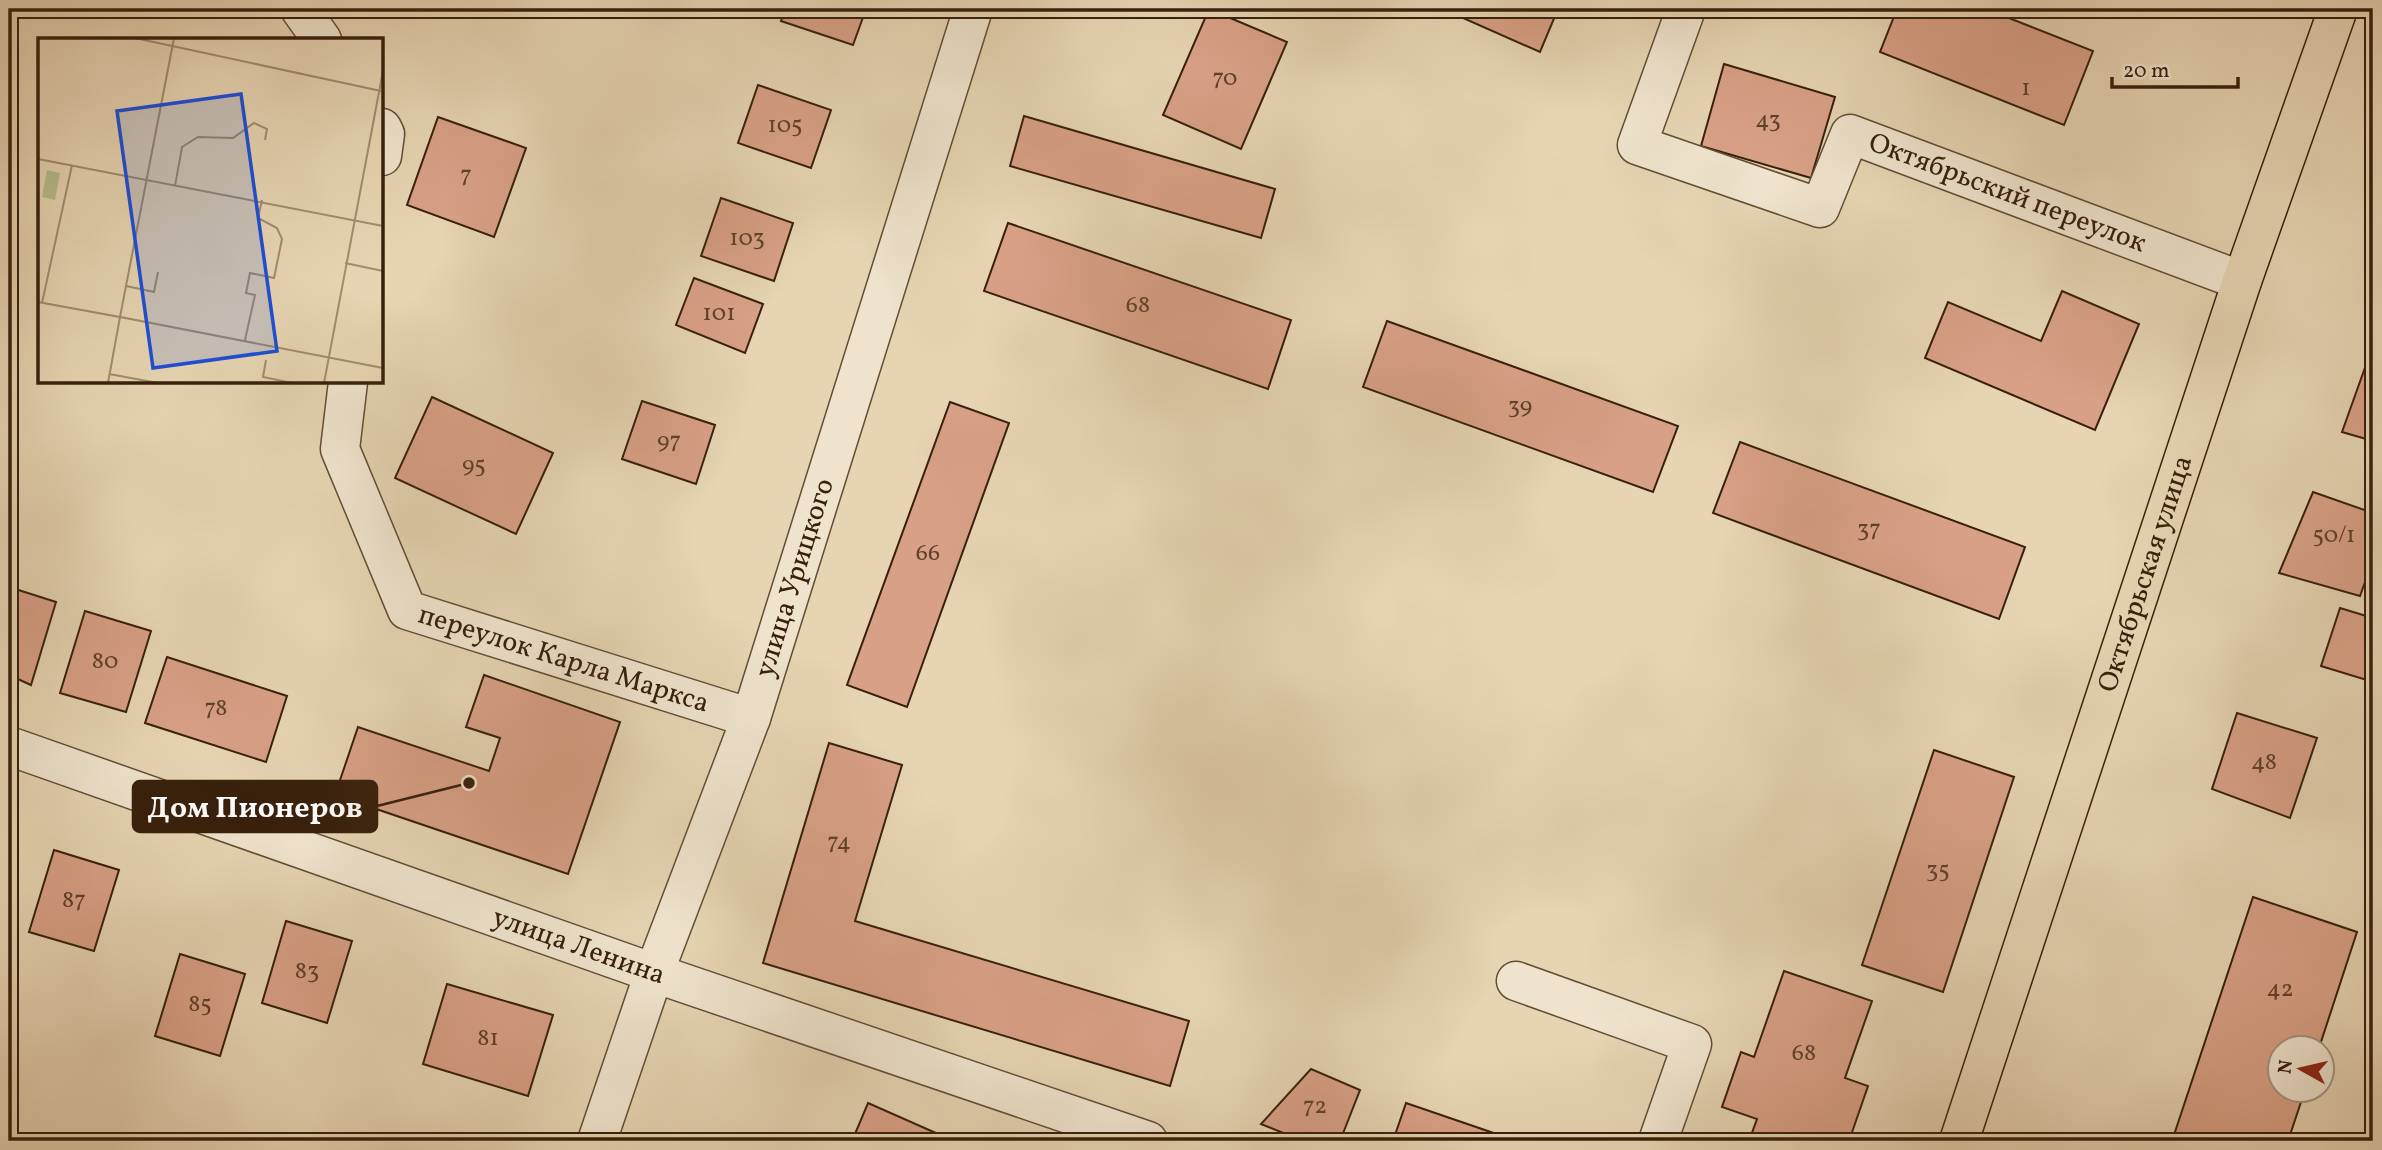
<svg xmlns="http://www.w3.org/2000/svg" width="2382" height="1150" viewBox="0 0 2382 1150" font-family="Vollkorn,serif">
<style>
.building{fill:#d8a085;stroke:#38200c;stroke-width:2}
.lines{fill:none;stroke-linecap:round;stroke-linejoin:round}
.minor-casing{stroke:#644d36;stroke-width:41}
.major-casing{stroke:#38200c;stroke-width:41}
.minor{stroke:#efe3cd;stroke-width:38}
.major{stroke:#e6d4b2;stroke-width:38}
.labels{text-anchor:middle;dominant-baseline:central;stroke-width:5;stroke-linejoin:round;paint-order:stroke}
.number-label{font-size:24px;fill:#60402a}
.street-label{font-size:28px;fill:#38200c;stroke:#efe3cd}
.inset-road{fill:none;stroke:#a08c70;stroke-width:2}
.view{fill:#1d4ed8;fill-opacity:0.15;stroke:#1d4ed8;stroke-width:3.5}
.inset-edge{fill:none;stroke:#38200c;stroke-width:3.5}
.leader{fill:none;stroke:#38200c;stroke-width:2.5}
.callout-dot{fill:#38200c;stroke:#efe3cd;stroke-width:2.5}
.callout{fill:#38200c;stroke:#38200c;stroke-width:2.5}
.callout-label{font-size:30px;text-anchor:middle;font-weight:bold;fill:#fff}
</style>
<rect width="100%" height="100%" fill="#e6d4b2"/>
<filter id="stains"><feTurbulence type="fractalNoise" baseFrequency=".00286" numOctaves="4"/><feColorMatrix values="0 0 0 0 .2 0 0 0 0 .09 0 0 0 0 .02 0 0 0 .5 -.17"/></filter>
<radialGradient id="worn" r=".72"><stop offset=".6" stop-color="#630" stop-opacity="0"/><stop offset="1" stop-color="#630" stop-opacity=".3"/></radialGradient>
<g class="building">
<path d="M785,9H866L853,45L781,21Z"/>
<path d="M1209,9L1287,42L1241,149L1163,115Z"/>
<path d="M1467,9H1558L1540,52L1463,18Z"/>
<path d="M1897,9H1986L2093,51L2064,125L1880,52Z"/>
<path d="M1724,64L1835,97L1811,178L1701,146Z"/>
<path d="M758,85L831,110L811,168L738,143Z"/>
<path d="M1024,116L1275,189L1261,238L1010,166Z"/>
<path d="M438,117L526,148L494,237L407,205Z"/>
<path d="M721,198L793,223L774,281L701,256Z"/>
<path d="M1008,223L1291,320L1268,389L984,291Z"/>
<path d="M694,278L763,304L745,353L676,325Z"/>
<path d="M2062,291L2139,324L2095,430L1925,358L1948,302L2041,341Z"/>
<path d="M1387,321L1678,426L1653,492L1363,387Z"/>
<path d="M2372,348H2373V441L2342,432Z"/>
<path d="M432,397L553,453L516,534L395,478Z"/>
<path d="M642,401L715,425L696,484L622,459Z"/>
<path d="M950,402L1009,423L907,707L847,685Z"/>
<path d="M1740,442L2025,547L1999,619L1713,513Z"/>
<path d="M2313,492L2373,513V560L2360,596L2279,573Z"/>
<path d="M9,587L56,602L31,685L9,675Z"/>
<path d="M2340,608L2373,618V682L2321,666Z"/>
<path d="M85,611L151,631L126,712L60,693Z"/>
<path d="M167,657L287,696L266,762L145,723Z"/>
<path d="M484,675L620,722L568,874L335,795L358,727L489,771L500,738L466,727Z"/>
<path d="M2237,713L2317,738L2290,818L2212,789Z"/>
<path d="M829,743L902,765L855,921L1189,1021L1170,1086L763,963Z"/>
<path d="M1934,750L2014,777L1943,992L1862,965Z"/>
<path d="M54,850L119,870L94,951L29,932Z"/>
<path d="M2253,897L2357,932L2319,1048H2280V1090H2305L2288,1141H2172Z"/>
<path d="M286,921L352,941L327,1023L262,1003Z"/>
<path d="M180,954L245,974L220,1056L155,1036Z"/>
<path d="M1784,971L1872,1001L1845,1078L1868,1086L1849,1141H1749L1757,1119L1722,1107L1741,1052L1754,1057Z"/>
<path d="M447,984L553,1015L528,1096L423,1064Z"/>
<path d="M1311,1069L1360,1090L1340,1141H1303L1261,1124Z"/>
<path d="M868,1103L945,1137L943,1141H852Z"/>
<path d="M1406,1103L1517,1141H1393Z"/>
</g>
<g class="lines">
<g class="minor-casing">
<g id="minor">
<path d="M300,9L322,40"/>
<path id="s1" d="M1686,9L1637,145L1820,208L1850,134L2242,281"/>
<path d="M382,128L385,134L382,156"/>
<path id="s2" d="M348,382L340,449L407,610L751,718"/>
<path id="s3" d="M9,746L654,973L1148,1141"/>
<path d="M1516,981L1692,1044L1658,1141"/>
<path id="s4" d="M597,1141L654,973L751,718L973,9"/>
</g>
</g>
<g class="major-casing">
<g id="major">
<path id="s5" d="M1959,1141L2242,281L2338,9"/>
</g>
</g>
<use href="#minor" class="minor"/>
<use href="#major" class="major"/>
</g>
<g class="labels">
<g class="number-label">
<text x="1225" y="79">70</text>
<text x="2026" y="89">1</text>
<text x="1768" y="121">43</text>
<text x="785" y="126">105</text>
<text x="466" y="176">7</text>
<text x="747" y="239">103</text>
<text x="1138" y="306">68</text>
<text x="719" y="314">101</text>
<text x="1520" y="407">39</text>
<text x="669" y="442">97</text>
<text x="474" y="466">95</text>
<text x="1869" y="530">37</text>
<text x="2334" y="536">50/1</text>
<text x="928" y="554">66</text>
<text x="105" y="662">80</text>
<text x="216" y="709">78</text>
<text x="2264" y="763">48</text>
<text x="839" y="843">74</text>
<text x="1938" y="871">35</text>
<text x="74" y="901">87</text>
<text x="307" y="972">83</text>
<text x="2280" y="990">42</text>
<text x="200" y="1005">85</text>
<text x="488" y="1039">81</text>
<text x="1804" y="1054">68</text>
<text x="1315" y="1107">72</text>
</g>
<g class="street-label">
<text stroke="none"><textPath href="#s1" startOffset="586">Октябрьский переулок</textPath></text>
<text stroke="none"><textPath href="#s5" startOffset="597">Октябрьская улица</textPath></text>
<text stroke="none"><textPath href="#s4" startOffset="597">улица Урицкого</textPath></text>
<text stroke="none"><textPath href="#s2" startOffset="406">переулок Карла Маркса</textPath></text>
<text stroke="none"><textPath href="#s3" startOffset="604">улица Ленина</textPath></text>
</g>
</g>
<g transform="translate(38 38)">
<rect width="345" height="345" fill="#e6d4b2"/>
<path d="M9,132L22,135L17,162L4,159Z" fill="#b6bc8c"/>
<path class="inset-road" d="M97,0L343,53M0,121L345,188M137,148L144,109L160,99L195,100L216,85L229,91L227,102M307,225L345,233M88,248L116,254L120,234M0,264L82,279L136,0M4,265L34,127M207,302L217,257L208,255L212,235L236,240L244,201L239,190L220,180L224,162M228,322L225,339L254,345M71,336L120,345M70,345L82,279L345,330M286,345L345,33"/>
<path class="view" d="M203,56L239,313L115,330L79,73Z"/>
<rect width="345" height="345" class="inset-edge"/>
</g>
<path class="leader" d="M469 783L377 806"/>
<circle class="callout-dot" cx="469" cy="783" r="7"/>
<rect class="callout" x="133" y="781" width="244" height="51" rx="7"/>
<g class="callout-label">
<text x="255" y="817">Дом Пионеров</text>
</g>
<rect width="2382" height="1150" fill="none" stroke="#e6d4b2" stroke-width="35"/>
<rect x="10" y="10" width="2361" height="1129" fill="none" stroke="#38200c" stroke-width="3.5"/>
<rect x="18" y="18" width="2347" height="1115" fill="none" stroke="#38200c" stroke-width="2"/>
<g transform="translate(2301 1069) rotate(278)"><circle r="33" fill="#efe3cd" stroke="#a69580" stroke-width="2"/>
<path d="M0-5L12 26L0 18L-12 26Z" fill="#8f2418"/>
<text y="-10" font-size="19" font-weight="bold" text-anchor="middle" fill="#38200c">N</text>
</g>
<path d="M2112 77v10h126v-10" fill="none" stroke="#38200c" stroke-width="3.5"/>
<text x="2123" y="77" font-size="21" fill="#38200c" stroke="#efe3cd" stroke-width="5" paint-order="stroke">20 m</text>
<rect width="100%" height="100%" filter="url(#stains)"/>
<rect width="100%" height="100%" fill="url(#worn)"/>
</svg>
